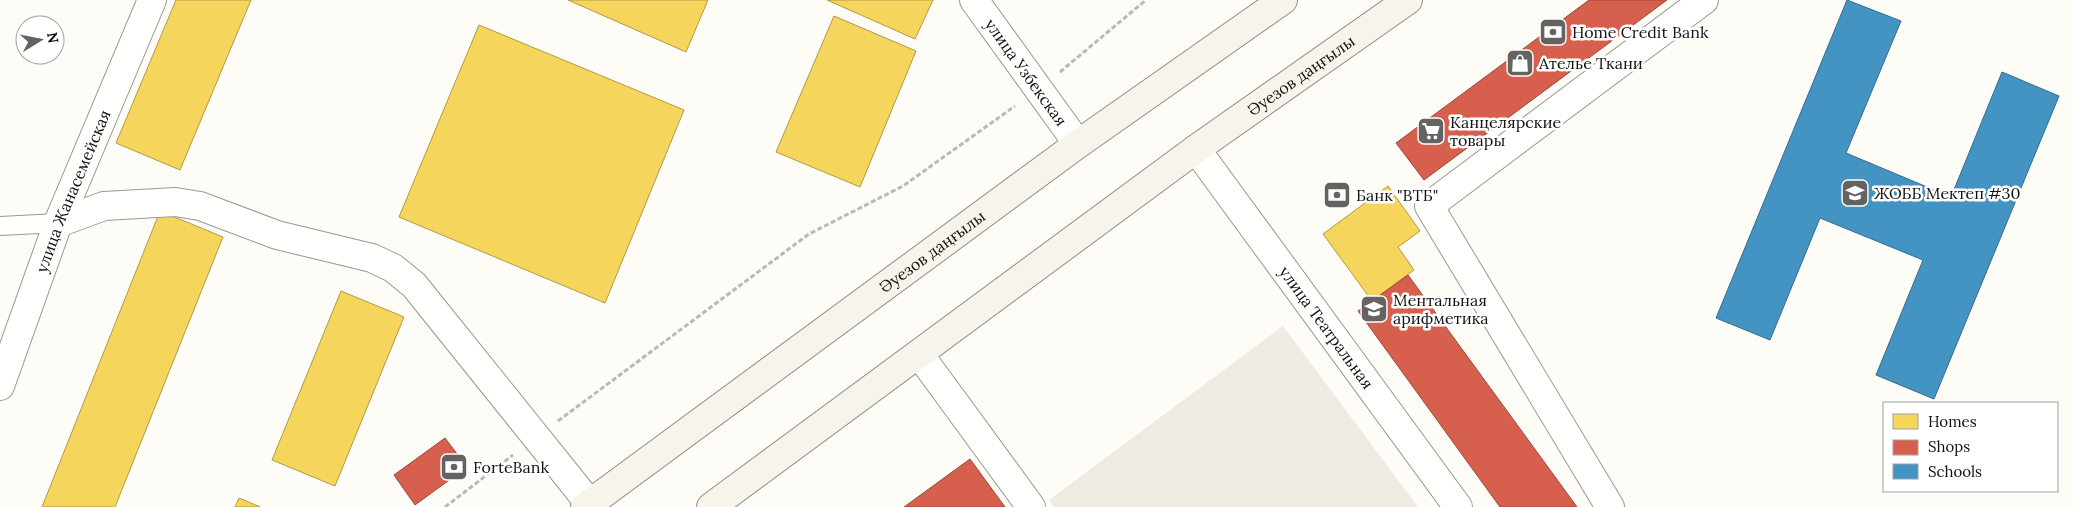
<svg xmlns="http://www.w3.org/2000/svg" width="2073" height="507" viewBox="0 0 2073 507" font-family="Lora,serif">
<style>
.plaza{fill:#edebe2}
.homes{fill:#f6d55c;stroke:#b19a46}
.shops{fill:#d6604d;stroke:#9b483b}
.schools{fill:#4393c3;stroke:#346c8e}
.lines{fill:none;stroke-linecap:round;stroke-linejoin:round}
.lane-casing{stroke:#979795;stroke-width:20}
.street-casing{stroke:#979795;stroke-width:30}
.secondary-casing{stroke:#8e8d8b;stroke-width:30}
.path{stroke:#b9b9b8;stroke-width:3;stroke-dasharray:5 2.5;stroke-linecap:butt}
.lane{stroke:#fffffe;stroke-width:18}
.street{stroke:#fffffe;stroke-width:28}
.secondary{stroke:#f6f4eb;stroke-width:28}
.labels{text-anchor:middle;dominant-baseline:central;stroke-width:5;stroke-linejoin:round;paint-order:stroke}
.poi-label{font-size:16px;fill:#111;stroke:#fff;text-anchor:start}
.street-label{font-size:16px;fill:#111;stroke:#fff}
</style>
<rect width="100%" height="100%" fill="#fdfcf7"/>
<path class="plaza" d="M1283,326L1418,507H1054L1049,500Z"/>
<g class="homes">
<path d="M176,0H251L180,170L116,143Z"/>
<path d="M568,0H708L686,52Z"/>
<path d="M827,0H933L915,39Z"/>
<path d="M834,16L916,51L860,187L776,152Z"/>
<path d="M479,25L684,110L605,303L399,217Z"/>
<path d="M1388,186L1420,231L1398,247L1414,270L1372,301L1323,234Z"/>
<path d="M160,211L223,237L115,507H42Z"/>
<path d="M341,291L404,317L335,486L272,460Z"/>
<path d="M239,498L260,507H235Z"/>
</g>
<g class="shops">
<path d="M1589,0H1667L1424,180L1396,143Z"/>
<path d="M1408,275L1577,507H1500L1358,311Z"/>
<path d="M445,438L467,467L415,505L394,475Z"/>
<path d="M970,459L1005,507H904Z"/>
</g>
<path class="schools" d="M1847,0L1901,21L1846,153L1951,197L2002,72L2059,96L1934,399L1876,375L1923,260L1820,218L1770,340L1716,318Z"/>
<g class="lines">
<g class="lane-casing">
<path id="lane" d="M0,226L58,223"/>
</g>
<g class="street-casing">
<g id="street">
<path id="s1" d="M974,0L1078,144"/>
<path id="s2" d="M1196,149L1458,507"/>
<path d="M58,223L104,206L175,202L200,206L277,235L372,258L393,268L414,285L590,504"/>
<path d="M919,354L1031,507"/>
<path id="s3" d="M0,386L58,223L152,0"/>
<path d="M1610,507L1429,206L1704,0"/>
</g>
</g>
<g class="secondary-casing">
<g id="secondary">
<path id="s4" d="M585,507L1078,144L1283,0"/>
<path id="s5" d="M711,507L1196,149L1408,0"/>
</g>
</g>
<g class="path">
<path d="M1060,72L1146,0"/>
<path d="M558,421L809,234L903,186L1015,106"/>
<path d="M445,507L513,455"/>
</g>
<use href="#lane" class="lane"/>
<use href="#street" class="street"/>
<use href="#secondary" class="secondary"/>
</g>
<defs>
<g id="bank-square" transform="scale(1.4375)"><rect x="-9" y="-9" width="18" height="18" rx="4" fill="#646362" stroke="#fff"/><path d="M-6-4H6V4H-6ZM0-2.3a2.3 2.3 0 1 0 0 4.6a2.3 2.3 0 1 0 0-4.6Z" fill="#fff"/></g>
<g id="shop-square" transform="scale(1.4375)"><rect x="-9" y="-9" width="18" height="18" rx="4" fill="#646362" stroke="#fff"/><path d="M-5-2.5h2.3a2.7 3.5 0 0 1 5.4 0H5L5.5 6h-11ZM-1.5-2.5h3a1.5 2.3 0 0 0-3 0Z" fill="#fff"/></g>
<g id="supermarket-square" transform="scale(1.4375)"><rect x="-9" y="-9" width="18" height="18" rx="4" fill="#646362" stroke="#fff"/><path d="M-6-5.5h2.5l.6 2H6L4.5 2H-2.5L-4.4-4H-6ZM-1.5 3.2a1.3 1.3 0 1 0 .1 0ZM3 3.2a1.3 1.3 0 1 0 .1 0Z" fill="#fff"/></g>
<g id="school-square" transform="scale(1.4375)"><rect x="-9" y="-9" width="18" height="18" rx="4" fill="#646362" stroke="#fff"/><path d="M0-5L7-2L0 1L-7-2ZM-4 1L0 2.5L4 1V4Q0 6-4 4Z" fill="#fff"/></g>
</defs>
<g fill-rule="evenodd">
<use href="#bank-square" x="1553" y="32"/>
<use href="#shop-square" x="1520" y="63"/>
<use href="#supermarket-square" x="1431" y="131"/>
<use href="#school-square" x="1855" y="193"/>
<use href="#bank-square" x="1337" y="195"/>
<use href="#school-square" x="1374" y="309"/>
<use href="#bank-square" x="454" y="467"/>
</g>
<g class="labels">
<g class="poi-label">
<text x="1572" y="32">Home Credit Bank</text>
<text x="1539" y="63">Ателье Ткани</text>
<text x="1450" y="122">Канцелярские<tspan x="1450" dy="18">товары</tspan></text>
<text x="1874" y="193">ЖОББ Мектеп #30</text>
<text x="1356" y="195">Банк "ВТБ"</text>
<text x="1393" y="300">Ментальная<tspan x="1393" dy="18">арифметика</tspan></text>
<text x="473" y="467">ForteBank</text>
</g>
<g class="street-label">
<text stroke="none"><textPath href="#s1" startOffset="89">улица Узбекская</textPath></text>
<text stroke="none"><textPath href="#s5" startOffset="731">Әуезов даңғылы</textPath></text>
<text stroke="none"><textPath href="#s3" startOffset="208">улица Жанасемейская</textPath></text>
<text stroke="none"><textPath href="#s4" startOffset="431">Әуезов даңғылы</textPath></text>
<text stroke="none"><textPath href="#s2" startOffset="221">улица Театральная</textPath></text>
</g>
</g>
<rect x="1883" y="402" width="175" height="90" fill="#ffffff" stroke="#a0a0a0"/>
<rect x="1893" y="414" width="25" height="15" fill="#f6d55c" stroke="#a0a0a0"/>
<text x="1928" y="427" font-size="15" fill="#111111">Homes</text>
<rect x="1893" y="440" width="25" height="15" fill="#d6604d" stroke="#a0a0a0"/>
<text x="1928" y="452" font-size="15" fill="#111111">Shops</text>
<rect x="1893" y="464" width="25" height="15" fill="#4393c3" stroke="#a0a0a0"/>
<text x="1928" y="477" font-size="15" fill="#111111">Schools</text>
<g transform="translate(40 40) rotate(80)"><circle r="24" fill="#ffffff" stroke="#a0a0a0"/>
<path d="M0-4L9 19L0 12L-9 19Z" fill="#646362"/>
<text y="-8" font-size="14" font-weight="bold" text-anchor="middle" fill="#111111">N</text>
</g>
</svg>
